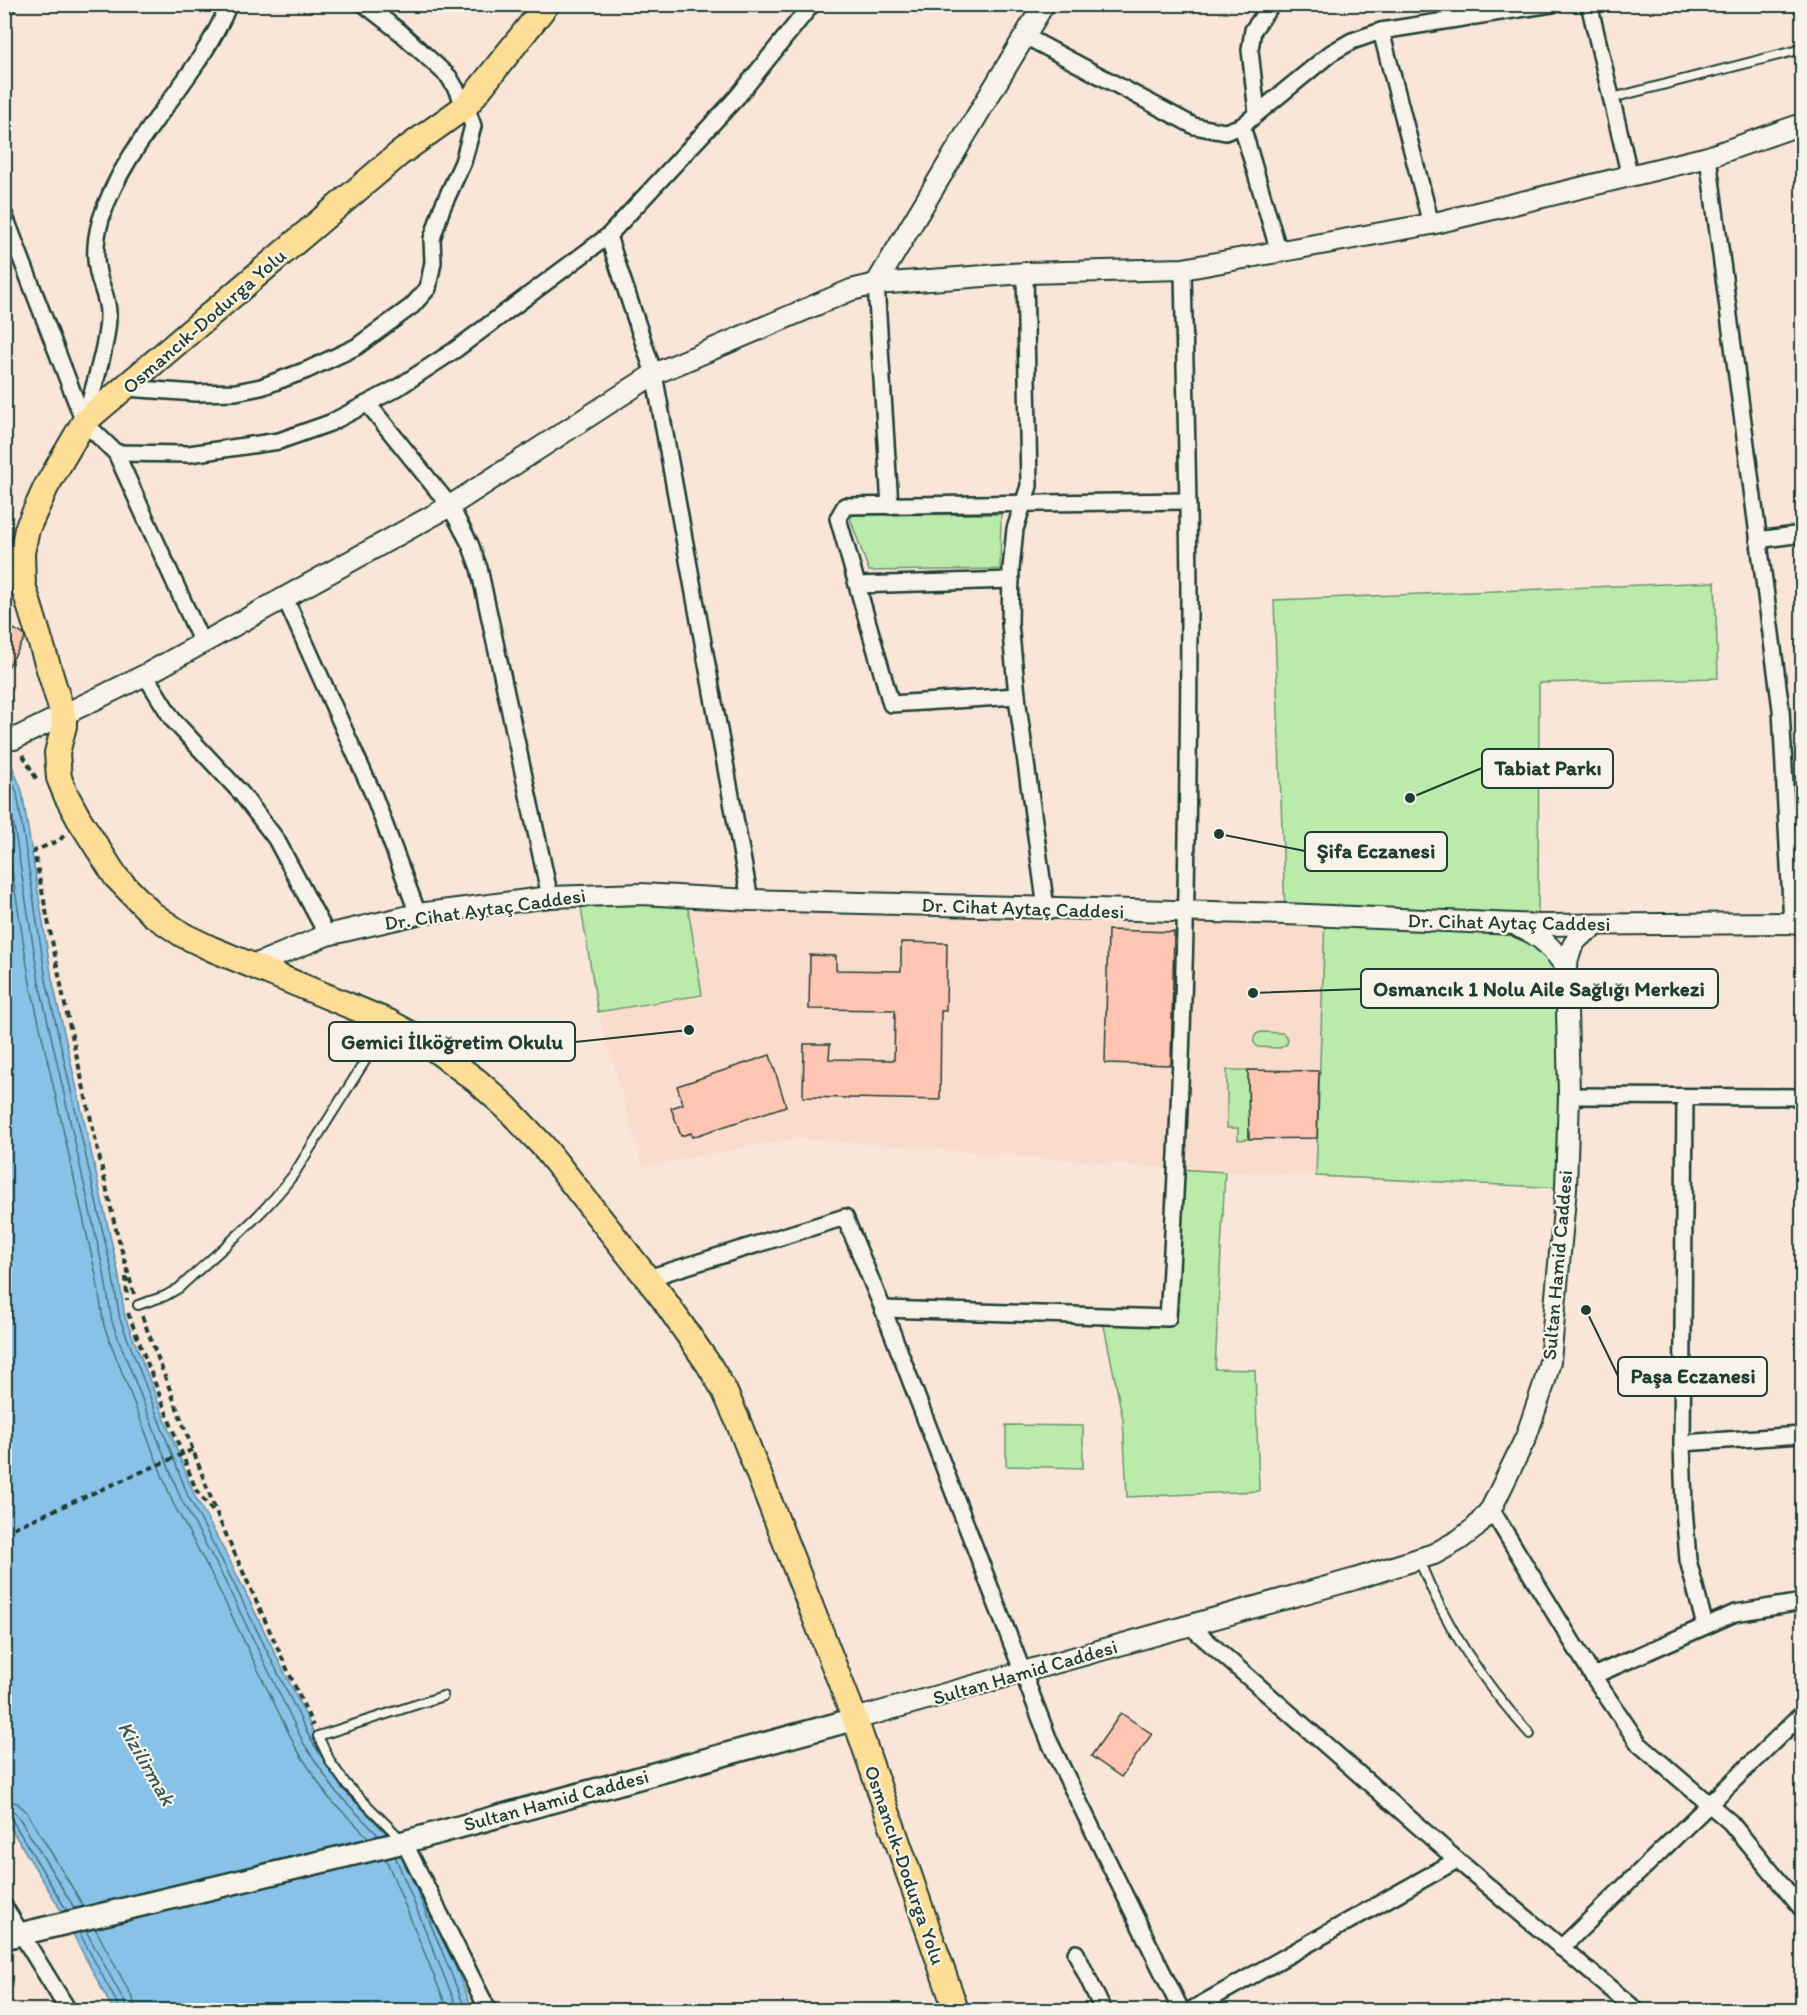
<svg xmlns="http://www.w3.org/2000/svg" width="1807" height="2015" viewBox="0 0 1807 2015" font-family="Itim,sans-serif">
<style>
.built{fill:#fadccd}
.green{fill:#baebab;stroke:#6c9470;stroke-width:1.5}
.water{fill:#89c2e8;stroke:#5f8da0;stroke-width:1.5}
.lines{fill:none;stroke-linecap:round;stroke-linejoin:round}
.shore{stroke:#49727c;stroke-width:1.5}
.building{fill:#fec6b2;stroke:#1f3d34;stroke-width:1.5}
.service-casing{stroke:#1f3d34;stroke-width:12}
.minor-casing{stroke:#1f3d34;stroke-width:20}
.tertiary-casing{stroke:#1f3d34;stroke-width:24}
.secondary-casing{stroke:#1f3d34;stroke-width:26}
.primary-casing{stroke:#1f3d34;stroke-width:28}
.path{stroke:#1f3d34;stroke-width:4;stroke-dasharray:6 4.5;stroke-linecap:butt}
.service{stroke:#f7f3e8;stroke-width:8}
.minor{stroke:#f7f3e8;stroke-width:15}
.tertiary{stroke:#f7f3e8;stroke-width:20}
.secondary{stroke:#f7f3e8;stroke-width:21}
.primary{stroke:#fedd96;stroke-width:24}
.path-bridge{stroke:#1f3d34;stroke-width:4;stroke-dasharray:6 4.5;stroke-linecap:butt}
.labels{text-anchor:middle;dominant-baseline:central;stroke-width:4.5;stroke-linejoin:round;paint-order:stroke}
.street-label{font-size:20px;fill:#1f3d34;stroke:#f7f3e8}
.water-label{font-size:21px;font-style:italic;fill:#345858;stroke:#f7f3e8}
.leader{fill:none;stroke:#1f3d34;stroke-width:2}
.callout-dot{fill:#1f3d34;stroke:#f7f3e8;stroke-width:2}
.callout{fill:#f7f3e8;stroke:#1f3d34;stroke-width:2}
.callout-label{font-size:21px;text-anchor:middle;font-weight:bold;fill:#1f3d34}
</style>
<rect width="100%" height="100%" fill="#f9e6d8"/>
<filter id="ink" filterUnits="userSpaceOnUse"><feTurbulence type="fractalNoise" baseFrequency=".0167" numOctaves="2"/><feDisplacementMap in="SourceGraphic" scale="12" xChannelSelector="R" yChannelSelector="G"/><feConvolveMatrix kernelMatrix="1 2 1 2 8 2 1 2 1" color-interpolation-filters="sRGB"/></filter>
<g filter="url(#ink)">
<path class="built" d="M579,895L1325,916L1316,1176L1177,1169L796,1138L643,1167L598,1012Z"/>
<g class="green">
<path d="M1001,514L1000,569L869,571L850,518L854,515Z"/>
<path d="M1715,582L1718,678L1539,683L1538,925L1566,967V1188L1316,1176L1325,916L1285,914L1274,600Z"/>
<path d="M579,895L686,896L702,995L598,1012Z"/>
<path d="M1261,1032L1283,1033L1288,1039L1287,1044L1280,1048L1258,1047C1251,1042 1253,1034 1261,1032Z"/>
<path d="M1227,1070H1248L1249,1139L1238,1140V1128H1227Z"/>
<path d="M1177,1169L1225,1172L1215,1369L1255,1370L1259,1491L1127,1497L1123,1419L1102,1316L1168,1318Z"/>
<path d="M1006,1425L1083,1426V1468L1006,1466Z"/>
</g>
<path class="water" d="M5,748L22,791L52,979L118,1271L125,1317L194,1494L231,1563L316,1737L331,1763L404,1842L473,2010H113L55,1900L5,1819Z"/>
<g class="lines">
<g class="shore">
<path d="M4,762L17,793L46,980L112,1272L120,1319L188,1496L225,1566L311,1740L341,1787L387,1834"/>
<path d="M4,782L9,795L39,982L104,1273L112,1322L181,1499L219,1569L304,1744L336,1792L379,1836"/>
<path d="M4,822L30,983L96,1275L104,1326L173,1503L211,1573L296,1748L328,1797L369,1838"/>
<path d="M4,1800L17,1803L26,1811L84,1907"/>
<path d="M4,1809L13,1811L18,1816L75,1909"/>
<path d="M4,1817L12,1820L67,1911"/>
<path d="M395,1856L458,2010"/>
<path d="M386,1859L448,2010"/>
<path d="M413,1881L466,2010"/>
<path d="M95,1928L133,1999L135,2010"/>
<path d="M86,1931L125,2003L126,2010"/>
<path d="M79,1932L118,2005V2010"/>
</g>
</g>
<g class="building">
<path d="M4,624L23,634L25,638L4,674Z"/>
<path d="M1108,930L1174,932L1171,1065L1105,1063Z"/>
<path d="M901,942L947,943L946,1011H941L940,1100L803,1097L804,1044H830L829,1059L894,1060L895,1010L809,1009L810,955L836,956V970L901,971Z"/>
<path d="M770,1055L786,1106L692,1137L691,1133L681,1136L671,1108L683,1104L677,1086Z"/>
<path d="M1248,1070L1319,1071L1317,1138L1249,1139Z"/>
<path d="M1121,1713L1152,1734L1121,1777L1091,1756Z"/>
</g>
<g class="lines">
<g class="service-casing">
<g id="service">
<path d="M1612,98L1802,49"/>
<path d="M138,1305L165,1296L179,1288C219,1251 262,1217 294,1174L387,1026"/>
<path d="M1419,1560C1446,1627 1481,1680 1530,1734"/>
<path d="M403,1841L346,1784L331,1763L318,1736L443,1696"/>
</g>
</g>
<g class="minor-casing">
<g id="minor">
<path d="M1589,4L1630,177"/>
<path d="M4,7L8,4"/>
<path d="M1381,31L1431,224"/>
<path d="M1025,36L1194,126L1225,132L1242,126L1331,53L1352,41L1381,31L1552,4"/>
<path d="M1257,113L1250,50L1253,30L1272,4"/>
<path d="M1242,126L1279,252"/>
<path d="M1708,157L1781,709L1792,924"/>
<path d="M4,214L84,422L116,453L202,643"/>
<path d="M608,236L654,374L750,900"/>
<path d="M1025,273L1029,486L1015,529L1011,569L1010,624L1018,705L1046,908"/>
<path d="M876,284L890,506"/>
<path d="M126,388L196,393L236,392L261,387L307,370L356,347L412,306L428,288L433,262L432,239L442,208L463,162L473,126L466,106L449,77L400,32L364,4"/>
<path d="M368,404L450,506L470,544L479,568L550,897"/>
<path d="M85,420C92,391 109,341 108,313C108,299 101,287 98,273C94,256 96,236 101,219C126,138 197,83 229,4"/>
<path d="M116,453L189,454L279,441L330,423L397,388L455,350L608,236L738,96L812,4"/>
<path d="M1758,540L1802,534"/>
<path d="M4,575L23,585"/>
<path d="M857,585L1011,580"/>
<path d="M285,598L374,796L418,914"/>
<path d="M145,675L173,720L241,793L276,839L327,935"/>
<path d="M1017,696L891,704L838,518L845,506L1187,501"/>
<path d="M1569,1096L1802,1097"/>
<path d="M1685,1098L1682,1443L1684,1508L1688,1560L1705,1626"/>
<path d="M648,1278L845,1217L883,1309L1050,1743L1181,2010"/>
<path d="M883,1309L1168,1318C1183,1083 1189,847 1189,611C1189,497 1185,383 1183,269"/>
<path d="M1682,1443L1802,1435"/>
<path d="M1491,1509L1593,1676L1639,1744L1730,1822L1802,1909"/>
<path d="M1190,1626L1457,1860L1636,2010"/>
<path d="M1593,1676L1735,1613L1802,1602"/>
<path d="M404,1842L488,2010"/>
<path d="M4,1906L68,2010"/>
<path d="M1561,1948L1802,1714"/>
<path d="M1076,1953L1103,2010"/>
<path d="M1191,2010L1457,1860"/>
</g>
</g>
<g class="tertiary-casing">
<g id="tertiary">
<path d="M876,284L1044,4"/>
<path d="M14,739L145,675L450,506L654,374L851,290L876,284L1025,273L1183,269L1431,224L1708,157L1802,124"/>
<path d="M1519,927C1541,935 1553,949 1566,967"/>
<path d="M254,965L327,935L418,914L550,897L641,894L750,900L1285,914L1538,925L1802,923"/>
<path d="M855,1719L1355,1579L1434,1554L1459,1540L1476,1527L1491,1509L1526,1437L1544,1384L1550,1361L1566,1188L1569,1096L1566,967C1571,942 1577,936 1598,925"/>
</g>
</g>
<g class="secondary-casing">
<path id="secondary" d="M4,1938L404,1842L855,1719"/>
</g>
<g class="primary-casing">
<path id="primary" d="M547,4L466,106L399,154L84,422L46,487L27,529L22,553L23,585L64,718V726L57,753L59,778L66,795L79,819L116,877L152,914L183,935L212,949L389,1022L422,1040L477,1081L506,1107L543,1146L662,1297L709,1365L724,1390L737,1419L855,1719L956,2010"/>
</g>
<g class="path">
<path d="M23,755L37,780"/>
<path d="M64,835L60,840L34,851L65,1005L115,1226L134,1294"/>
<path d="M126,1277L127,1300"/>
<path d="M128,1313L196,1490L215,1514"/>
<path d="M142,1316L219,1519L313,1726"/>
</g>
<use href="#service" class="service"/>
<use href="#minor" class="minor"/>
<use href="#tertiary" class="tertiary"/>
<use href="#secondary" class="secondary"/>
<use href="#primary" class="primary"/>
<path class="path-bridge" d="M4,1532L194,1449"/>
</g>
</g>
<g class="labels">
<g class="street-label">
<text transform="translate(204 321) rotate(-41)">Osmancık-Dodurga Yolu</text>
<text transform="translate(1023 908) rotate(2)">Dr. Cihat Aytaç Caddesi</text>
<text transform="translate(485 909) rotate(-8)">Dr. Cihat Aytaç Caddesi</text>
<text transform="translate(1509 922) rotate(1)">Dr. Cihat Aytaç Caddesi</text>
<text transform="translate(1557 1265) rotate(-85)">Sultan Hamid Caddesi</text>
<text transform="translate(1025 1672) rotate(-16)">Sultan Hamid Caddesi</text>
<text transform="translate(556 1800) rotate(-15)">Sultan Hamid Caddesi</text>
<text transform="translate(905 1865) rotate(71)">Osmancık-Dodurga Yolu</text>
</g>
<g class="water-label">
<text transform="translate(147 1763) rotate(60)">Kizilirmak</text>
</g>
</g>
<path class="leader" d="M1410 798L1482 768M1219 834L1305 851M1253 993L1361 989M689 1030L575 1042M1586 1310L1618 1376"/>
<g class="callout-dot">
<circle cx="1410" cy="798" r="6"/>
<circle cx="1219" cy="834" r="6"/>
<circle cx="1253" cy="993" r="6"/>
<circle cx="689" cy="1030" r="6"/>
<circle cx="1586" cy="1310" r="6"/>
</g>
<g class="callout">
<rect x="1482" y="749" width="131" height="39" rx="6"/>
<rect x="1305" y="832" width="142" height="39" rx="6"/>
<rect x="1361" y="969" width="357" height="39" rx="6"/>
<rect x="329" y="1022" width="246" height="39" rx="6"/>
<rect x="1618" y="1357" width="149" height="39" rx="6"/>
</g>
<g class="callout-label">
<text x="1548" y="775">Tabiat Parkı</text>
<text x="1376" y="858">Şifa Eczanesi</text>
<text x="1539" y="996">Osmancık 1 Nolu Aile Sağlığı Merkezi</text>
<text x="452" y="1049">Gemici İlköğretim Okulu</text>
<text x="1693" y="1383">Paşa Eczanesi</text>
</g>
<rect width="1807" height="2015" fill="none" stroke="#f7f3e8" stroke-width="24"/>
<rect x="12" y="12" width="1783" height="1991" fill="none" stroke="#1f3d34" stroke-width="2" filter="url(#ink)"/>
</svg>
